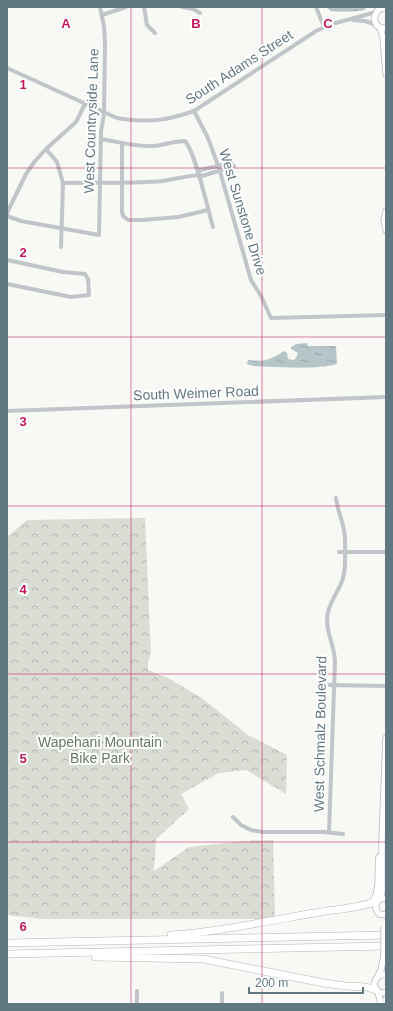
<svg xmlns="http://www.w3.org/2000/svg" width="393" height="1011" viewBox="0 0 393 1011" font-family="Arial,sans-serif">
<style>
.park{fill:url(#park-crowns)}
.water{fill:url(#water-ripples)}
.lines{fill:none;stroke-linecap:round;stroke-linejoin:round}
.secondary-casing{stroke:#b1b9bd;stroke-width:7}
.motorway-casing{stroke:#b2b8bb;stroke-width:8}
.minor{stroke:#bfc5c8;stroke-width:4}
.secondary{stroke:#fff;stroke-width:5.5}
.motorway{stroke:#fff;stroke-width:7}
.secondary-bridge-casing{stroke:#b1b9bd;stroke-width:7;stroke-linecap:butt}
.secondary-bridge{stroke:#fff;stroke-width:5.5}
.grid{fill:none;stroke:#c2185b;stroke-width:1;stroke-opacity:0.55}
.labels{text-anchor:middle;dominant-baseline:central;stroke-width:4;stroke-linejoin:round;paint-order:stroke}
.street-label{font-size:14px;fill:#627881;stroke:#fff}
.park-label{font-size:14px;fill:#687961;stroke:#fff}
.grid-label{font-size:13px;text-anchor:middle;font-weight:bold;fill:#c2185b;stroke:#fff;stroke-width:4;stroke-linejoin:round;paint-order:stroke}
</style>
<defs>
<pattern id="park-crowns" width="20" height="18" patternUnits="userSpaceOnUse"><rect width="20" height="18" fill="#d9ddd4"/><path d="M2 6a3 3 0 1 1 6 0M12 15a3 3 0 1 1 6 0" fill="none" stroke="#b3b8b1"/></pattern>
<pattern id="water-ripples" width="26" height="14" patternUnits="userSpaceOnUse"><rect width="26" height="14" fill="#b6c6c8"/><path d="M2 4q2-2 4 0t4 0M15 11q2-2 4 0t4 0" fill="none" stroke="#97a6a8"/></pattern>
</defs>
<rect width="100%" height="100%" fill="#f8f8f5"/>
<path class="park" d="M145,518L151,654L148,661V670L168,678L202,698L248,735L287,755L286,794L246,770L219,773L181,794L189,809L156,839L154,871L189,847L244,841L273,840L275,919H43L7,915V537L27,520Z"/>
<g class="water">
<path d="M326,7H366L365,10C354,12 342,12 331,11Z"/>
<path d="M307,343L308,346H336L337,364C317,370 275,367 253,366L247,364L248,360C265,362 270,360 284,351L287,353L288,359L294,360L297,356L298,353L291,349V347L296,344Z"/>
</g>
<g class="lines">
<g class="secondary-casing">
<g id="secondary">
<path d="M386,7L378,10L374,18L377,26L386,29"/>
<path d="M380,28L383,37L386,74"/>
<path d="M386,211L384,220L386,230"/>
<path d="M381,898L382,890V837L386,738"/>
<path d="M386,898L379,899C374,904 375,909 379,914L386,915"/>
<path d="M372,903C381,890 377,873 379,857"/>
<path d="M386,975C379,974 375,978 374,985L378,992L386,993"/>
<path d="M378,976L381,970L384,955"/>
<path d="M378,992L381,1004"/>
<path d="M386,1004V999"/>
</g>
</g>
<g class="motorway-casing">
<g id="motorway">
<path d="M171,935C219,932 266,921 314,913C335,909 357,909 377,901"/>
<path d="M7,943L386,935"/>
<path d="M7,954L386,946"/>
<path d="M95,957L203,959L324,983L346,986L366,987L376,990"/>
</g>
</g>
<g class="minor">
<path d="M144,7L147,25L155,33"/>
<path d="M182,7L193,9L200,13"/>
<path d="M316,7L324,27"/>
<path d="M102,15L126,7"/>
<path d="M353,20L365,21L376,25"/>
<path d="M7,68L117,118C147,123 166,121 194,111L316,31L332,24L376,12"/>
<path d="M194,111L208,138L219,168L251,280L261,296L271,318L386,315"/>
<path d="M101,139C119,142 136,147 154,146C164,145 174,141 185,141C195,151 208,210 213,227"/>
<path d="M122,143V211L123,216L128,220H143L178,217L208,210"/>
<path d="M46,149L57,162L63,183L61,247"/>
<path d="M198,174L200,170L222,165L232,162"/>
<path d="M63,183C96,182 130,184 163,181C172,180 196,173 202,176L234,166"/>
<path d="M7,213L26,174L35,161L46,149L76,122L85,104"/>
<path d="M7,216L21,221L99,235L101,131L104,114L105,43L104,26L100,7"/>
<path d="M7,260L63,272L85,274L88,279L89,295L71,297L7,284"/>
<path d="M7,411L386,397"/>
<path d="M339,552H386"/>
<path d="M329,685L386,686"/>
<path d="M233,817L241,825L251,830L262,832H323L343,834"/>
<path d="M329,832L335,662C335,645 324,630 328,612C333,593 345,586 345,564C345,553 346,541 344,530C342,519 337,509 336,498"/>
<path d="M137,991V1004"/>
<path d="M222,993V1004"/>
</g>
<use href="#secondary" class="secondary"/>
<use href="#motorway" class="motorway"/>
<g class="secondary-bridge-casing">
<path id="secondary-bridge" d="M384,926V955"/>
</g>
<use href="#secondary-bridge" class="secondary-bridge"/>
</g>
<path class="grid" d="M131,7V1004M262,7V1004M7,168H386M7,337H386M7,506H386M7,674H386M7,842H386"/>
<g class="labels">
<g class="street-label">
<text transform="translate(239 67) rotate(-33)">South Adams Street</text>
<text transform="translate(91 121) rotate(-88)">West Countryside Lane</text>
<text transform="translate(243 212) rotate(73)">West Sunstone Drive</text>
<text transform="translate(196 393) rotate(-2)">South Weimer Road</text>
<text transform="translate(320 734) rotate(-89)">West Schmalz Boulevard</text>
</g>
<g class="park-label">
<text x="100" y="742">Wapehani Mountain<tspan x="100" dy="16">Bike Park</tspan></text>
</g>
</g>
<g class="grid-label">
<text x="66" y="28">A</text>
<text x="196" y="28">B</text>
<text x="328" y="28">C</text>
<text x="23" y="89">1</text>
<text x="23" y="257">2</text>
<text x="23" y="426">3</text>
<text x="23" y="594">4</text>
<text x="23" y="763">5</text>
<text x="23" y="931">6</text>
</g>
<rect width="393" height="1011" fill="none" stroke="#627881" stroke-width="16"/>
<path d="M249 987v6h114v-6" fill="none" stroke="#627881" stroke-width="2"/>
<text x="255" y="987" font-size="12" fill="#627881" stroke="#ffffff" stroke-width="3" paint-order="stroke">200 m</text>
</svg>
